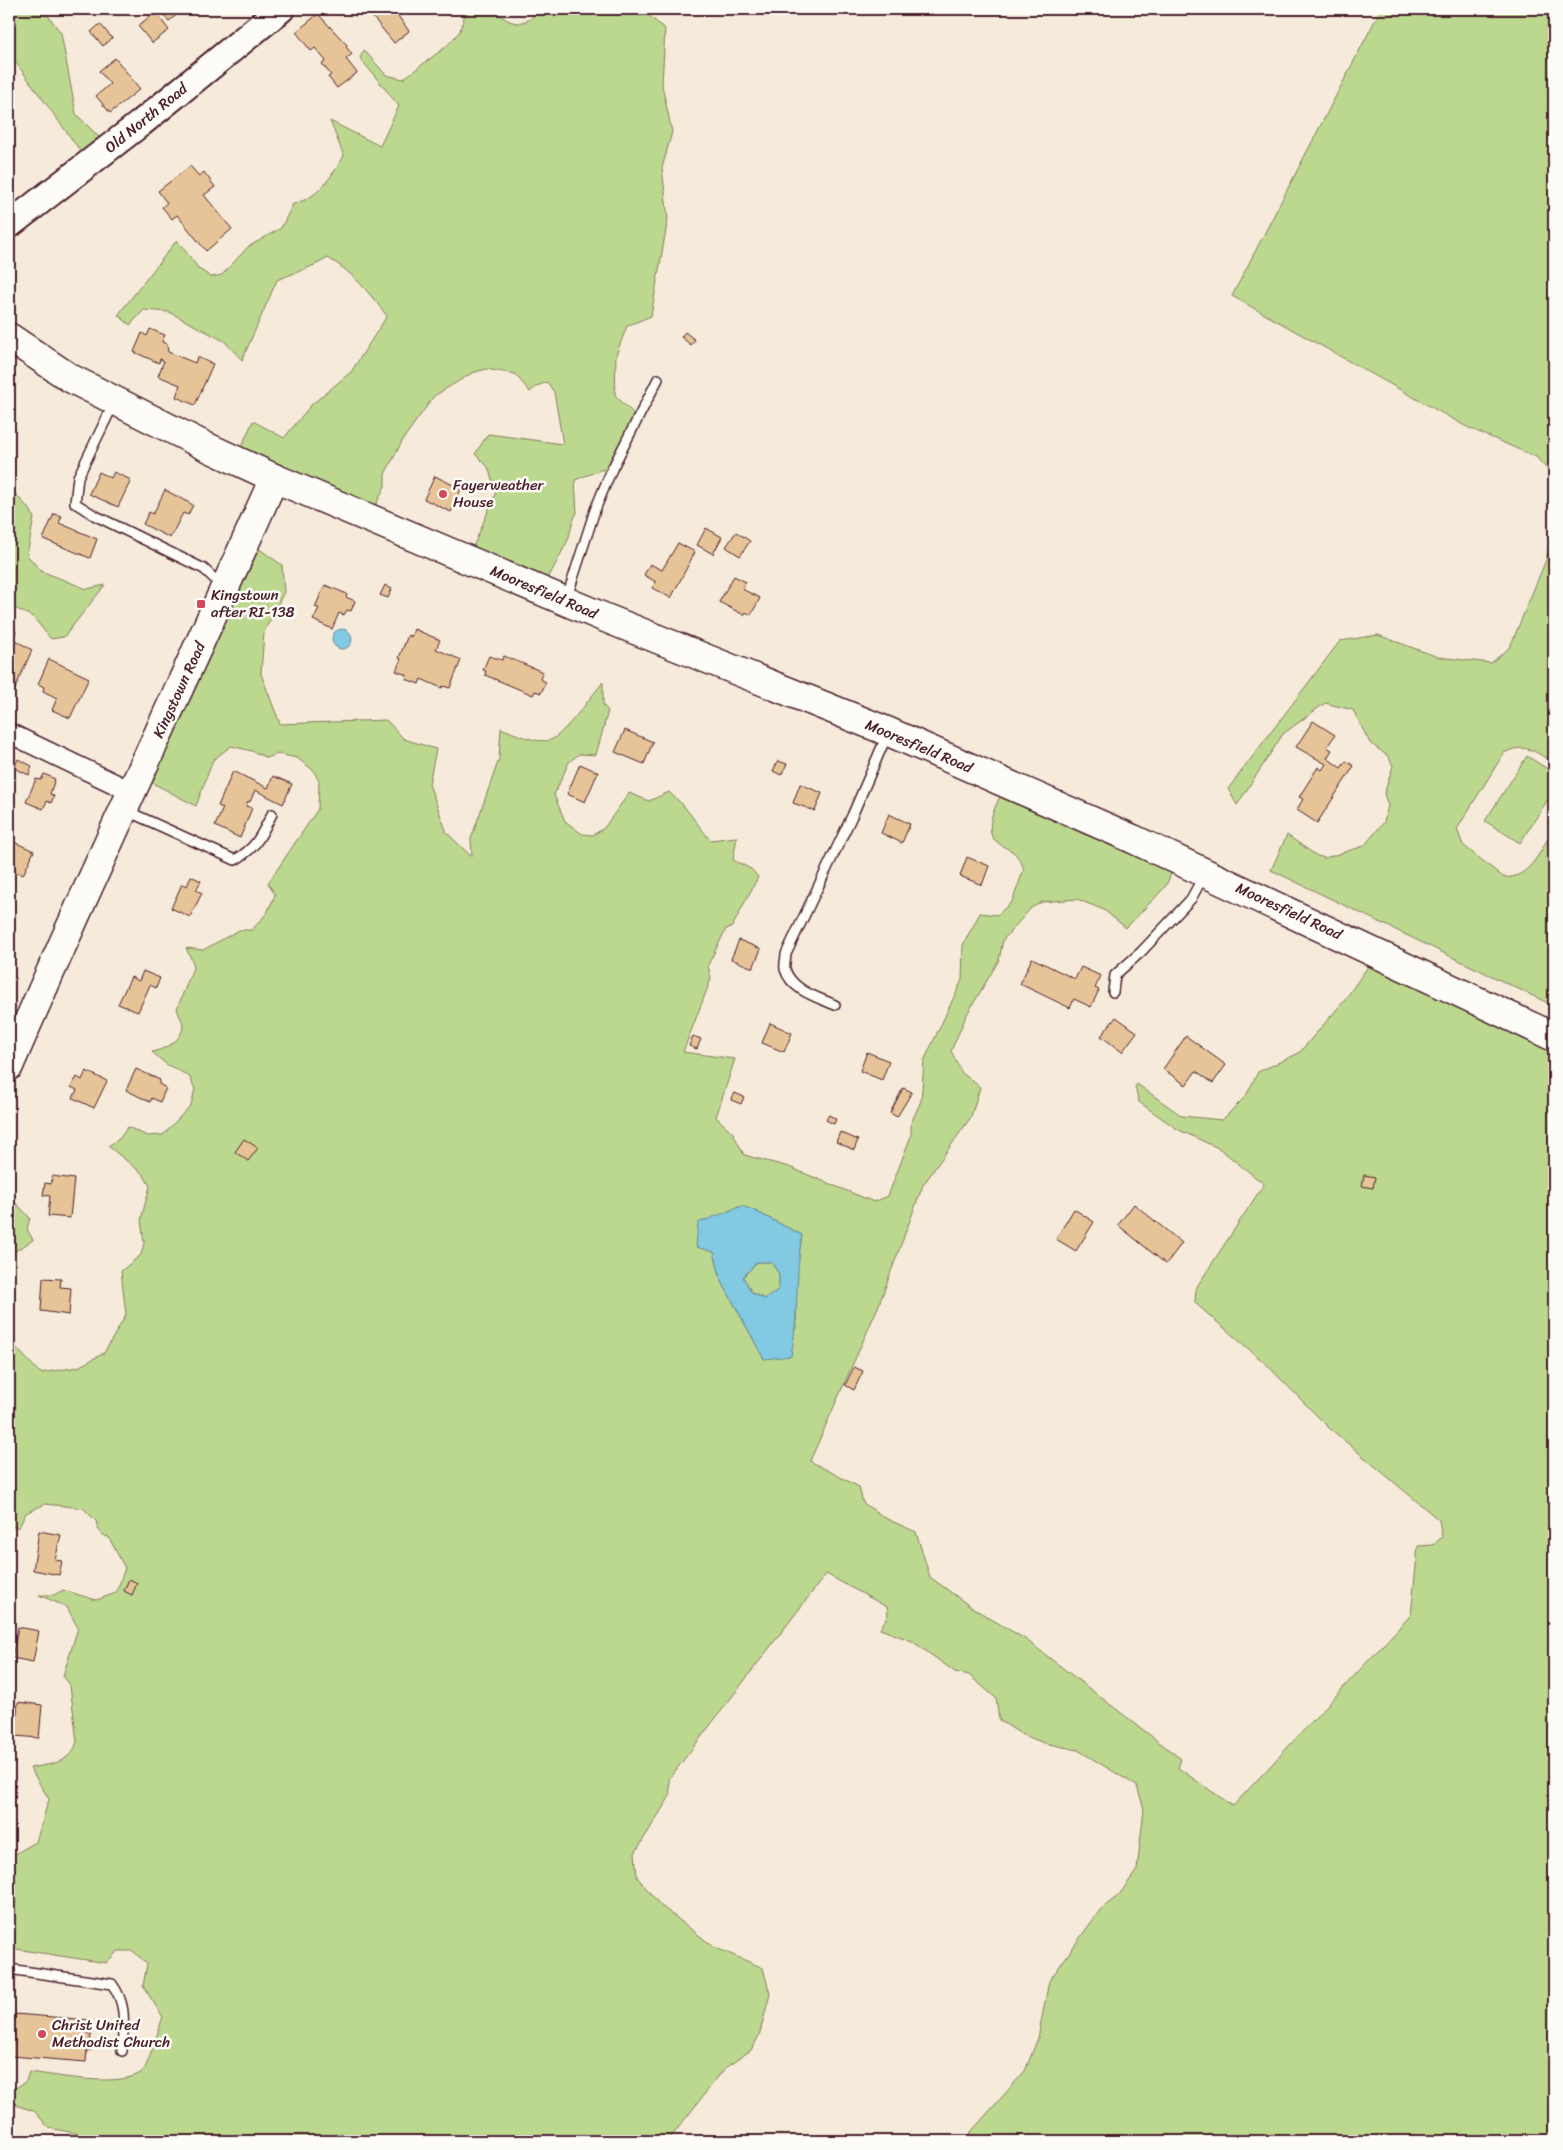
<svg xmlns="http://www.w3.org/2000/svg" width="1563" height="2150" viewBox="0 0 1563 2150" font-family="Sriracha,sans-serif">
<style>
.green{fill:#bcd88f;stroke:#837c5d;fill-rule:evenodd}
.water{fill:#81cae2;stroke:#6b8699;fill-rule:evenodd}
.building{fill:#e7c498;stroke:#4a1f2b}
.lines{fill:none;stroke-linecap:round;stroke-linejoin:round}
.lane-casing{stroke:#4a1f2b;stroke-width:12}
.street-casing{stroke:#4a1f2b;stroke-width:22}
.secondary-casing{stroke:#4a1f2b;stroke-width:30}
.primary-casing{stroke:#4a1f2b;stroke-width:31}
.lane{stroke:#fdfcf7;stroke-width:9}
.street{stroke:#fdfcf7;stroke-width:19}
.secondary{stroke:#fdfcf7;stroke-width:26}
.primary{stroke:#fdfcf7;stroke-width:28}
.poi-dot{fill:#d1495b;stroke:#fdfcf7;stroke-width:2}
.labels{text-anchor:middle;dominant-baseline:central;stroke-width:5;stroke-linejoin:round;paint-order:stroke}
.street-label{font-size:15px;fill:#4a1f2b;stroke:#fdfcf7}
.poi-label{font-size:15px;fill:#4a1f2b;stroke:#fdfcf7;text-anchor:start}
</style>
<rect width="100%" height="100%" fill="#f6ebda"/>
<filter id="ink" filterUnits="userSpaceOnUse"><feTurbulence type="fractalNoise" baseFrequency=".02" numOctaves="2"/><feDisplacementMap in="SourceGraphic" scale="10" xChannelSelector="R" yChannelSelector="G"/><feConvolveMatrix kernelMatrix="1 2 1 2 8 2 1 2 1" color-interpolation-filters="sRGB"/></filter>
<g filter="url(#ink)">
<g class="green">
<path d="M9,9H43L61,33L76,114L102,140L87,160L9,53Z"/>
<path d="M462,9H493C510,25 524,30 540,9H641L665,29L662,85L672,132L662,168L668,218L651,316L627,326L616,355L615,395L638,418L632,435L604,475L603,469L575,480L577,513L574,518L568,540L543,588L469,557L496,492L488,467L475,454L488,434L563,444L554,392L547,382L537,386L530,392L515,374L486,369L472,373L434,396L404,438L385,474V486L371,515L238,454L253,421L284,438L311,405L351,372L387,316C370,294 353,272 328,258C313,267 294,273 277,280L242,360L224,341L169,312L144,310L130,325L118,315L177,240L199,269L211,277L222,275L248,247L281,228L293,204C319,198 330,178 344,156L330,121L380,146L399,106L360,58L364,50L386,75L403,79L447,46L460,31L465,14Z"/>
<path d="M1381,9H1554V477L1536,457L1467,427L1232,296Z"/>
<path d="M9,487L31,511L34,518L27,555L41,571L87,589L105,585L64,637L51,639L33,617L9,605Z"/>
<path d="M1554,524V763C1535,752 1526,742 1504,753L1457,829L1463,845L1503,877C1530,881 1542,847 1554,828V1006L1271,870L1287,835L1317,856L1325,858L1364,846L1384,822L1388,806L1384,794L1393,766L1388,756L1370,743L1353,710L1325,703L1283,734L1237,805L1228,789L1340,641L1378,635L1438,657L1491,663L1510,647L1546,560Z"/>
<path d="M245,539L282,565L284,592L264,632L261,674L280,724L386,720L404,739L436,749L429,784L447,833L472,857L471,839L499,759L501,728C513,733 537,744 550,740C562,737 594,693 603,682V705L608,711L596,755L579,754L569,762L554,795L565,821L582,834L593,835L604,828L629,793L649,801L669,792L683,805L710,840L737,837L733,860L751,869L758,877L732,927L726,929L708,965L711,979L683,1052L735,1059L716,1117L733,1133L744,1155L789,1167L874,1202L888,1196L911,1136V1123L921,1101L924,1061L962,980L963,945L980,913L997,915L1012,902L1024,869C1013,844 1011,855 995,840C982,829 999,797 1006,786L1177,859L1166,886L1126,928L1104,910L1077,899L1042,902L1031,908L1003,940L999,960L966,1016L951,1051L962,1073L980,1087L971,1117L923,1185L878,1307L810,1461L859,1487L863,1503L887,1519L916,1532L930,1577L971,1607L1025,1639L1181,1759L1178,1768L1233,1806L1411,1615L1418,1546L1433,1545L1442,1537L1439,1520L1327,1426L1266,1364L1195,1303L1196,1288L1264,1184L1220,1149L1177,1129L1139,1102L1135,1087L1137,1084L1182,1116L1222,1120L1246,1096L1258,1072L1299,1053L1344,1001L1378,952L1554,1032V2141H963L1025,2071L1038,2038L1049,1981L1100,1910L1119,1895L1137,1870L1144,1809L1137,1786L1078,1750L1044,1743L1021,1734L999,1720L996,1698L969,1675L955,1672L912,1641L880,1629L888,1615L887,1607L826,1574L669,1779L670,1796L635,1853L637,1877L660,1905L714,1947L763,1968L770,1994L759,2036L751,2050L725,2068L668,2141H99L80,2134L49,2128L34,2111L9,2103V2087L16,2088L26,2081L29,2072C55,2075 122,2089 143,2071C148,2066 159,2027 163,2017L143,1986L147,1964L133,1951H118L106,1963L9,1948V1854L13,1855L36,1842L49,1799L30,1768C50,1764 70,1764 77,1742L70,1685L63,1676L78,1628L67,1607L39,1595H54L63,1590L96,1600L116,1593L125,1568L108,1536L105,1537L98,1529L96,1521L83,1508L45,1504L26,1513L19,1527H9V1340L40,1373L78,1367L104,1353L126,1315L121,1271L141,1255L144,1243L141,1219L150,1186L143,1174L108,1146L119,1139L128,1127L147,1136L163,1135L191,1105L195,1089L189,1076L166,1064L152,1052C165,1049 183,1041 183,1024C182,1020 178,1013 177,1009L194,965L186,948L203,950L239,930H252L267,913L275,895L268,883L318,809L319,781L313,770L297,758L278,754L267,758L252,751L231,746L213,760L196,806L149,781ZM737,1207L753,1210L802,1235L797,1263L796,1329L764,1359L721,1280L714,1252L698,1223L708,1221Z"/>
<path d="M1527,756L1554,773V790L1520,843L1485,821Z"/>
<path d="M9,1201L15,1202L30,1218L27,1229L33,1240L9,1255Z"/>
<path d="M757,1262H771L779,1274V1289L765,1299L752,1293L743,1277Z"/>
</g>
<g class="water">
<circle cx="342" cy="639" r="10"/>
<path d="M742,1206L753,1210L802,1235C795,1275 799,1316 791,1356L764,1359L721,1280L714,1252L696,1247L698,1223ZM757,1262H771L779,1274V1289L765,1299L752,1293L743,1277Z"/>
</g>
<g class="building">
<path d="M159,9H184L169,21Z"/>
<path d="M350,9H365L355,16Z"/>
<path d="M366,9H393L409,31L394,43Z"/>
<path d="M155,12L169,30L152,43L138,26Z"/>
<path d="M318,14L347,45L346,47L352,54L346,59L357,73L337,88L328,77L331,75L322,64L326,61L315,48L311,51L296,32Z"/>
<path d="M100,24L112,38L103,46L91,32Z"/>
<path d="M115,58L140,89L110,113L96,96L110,84L99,71Z"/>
<path d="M190,166L199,176L204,172L215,187L204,195L232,229L206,251L177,215L172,219L162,207L167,203L158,191Z"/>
<path d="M150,329L165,335L162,342L167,344L168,352L195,363L197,357L213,364L195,405L176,397L180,385L158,376L164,361L160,359L159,363L134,352L142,333L147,336Z"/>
<path d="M685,332L695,340L691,345L681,337Z"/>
<path d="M99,472L111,478L114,472L131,480L118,507L89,494Z"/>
<path d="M435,476L461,489L451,512L424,499Z"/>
<path d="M165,490L193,505L188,515L183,513L170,538L143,524L149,512L153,514Z"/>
<path d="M54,514L62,516L59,523L97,539L90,558L43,539Z"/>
<path d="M706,528L722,537L713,554L697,545Z"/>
<path d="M736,532L750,541L740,556L726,547Z"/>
<path d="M678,543L695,552L671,598L652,588L656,582L644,575L650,564L662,570Z"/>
<path d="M734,576L746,582L742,589L760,598L751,615L746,612L744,615L719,602Z"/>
<path d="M325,585L347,594L346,597L355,601L351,611L347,610L344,615L339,613L332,629L313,620L319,608L315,607Z"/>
<path d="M385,585L392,589L388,598L380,595Z"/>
<path d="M9,628L16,631L13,639L32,650L13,693L9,691Z"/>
<path d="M414,629L440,640L436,649L461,660L450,688L443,686L442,688L421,679L419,684L406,679L407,675L396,671L401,659L399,658L408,635L411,637Z"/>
<path d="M489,656L502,660L504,656L543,672L540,679L546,682L541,693L535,691L533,695L485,675L486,671L483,670Z"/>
<path d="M49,659L89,678L70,718L52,710L57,698L43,691L44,687L38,684Z"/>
<path d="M1313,721L1335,735L1327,747L1332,750L1327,758L1341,768L1346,761L1354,766L1317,823L1297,810L1303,799L1299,797L1318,767L1322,770L1326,764L1296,747Z"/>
<path d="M625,730L653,742L644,764L615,752Z"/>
<path d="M18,759L32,766L29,775L14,768Z"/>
<path d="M778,761L787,764L781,775L773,771Z"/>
<path d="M580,764L598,772L585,802L567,794Z"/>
<path d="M233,771L268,788L273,776L292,784L283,804L255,790L250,802L248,801L246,806L252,808L240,838L215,826L223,808L218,806Z"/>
<path d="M44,774L55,779L50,794L54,796L51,803L47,801L43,809L26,802L36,779L41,780Z"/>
<path d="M800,784L822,793L815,811L793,803Z"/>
<path d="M889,814L910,824L902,843L881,833Z"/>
<path d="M9,840L34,851L23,875L9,868Z"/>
<path d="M967,857L989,866L982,885L960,876Z"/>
<path d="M191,876L201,881L196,890L202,893L190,917L171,908L182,884L187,886Z"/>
<path d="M739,940L761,949L753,968L731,959Z"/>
<path d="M1032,958L1075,979L1081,967L1101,976L1095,988L1099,990L1091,1007L1074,999L1070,1008L1020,984Z"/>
<path d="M143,971L160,978L156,988L150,985L138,1012L118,1004L131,977L139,981Z"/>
<path d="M1116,1017L1137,1032L1122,1052L1101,1036Z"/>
<path d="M770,1023L792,1033L784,1052L762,1043Z"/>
<path d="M693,1036L701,1039L697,1049L689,1046Z"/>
<path d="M1186,1036L1226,1065L1213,1083L1196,1071L1186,1085L1163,1069Z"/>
<path d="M867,1052L889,1061L882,1080L860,1071Z"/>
<path d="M136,1069L160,1080L159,1084L166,1088L160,1102L152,1098L150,1102L126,1090Z"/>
<path d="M86,1071L107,1081L94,1108L73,1098L77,1090L71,1087L77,1077L82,1080Z"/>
<path d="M903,1088L912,1092L897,1117L890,1113Z"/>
<path d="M735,1093L744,1097L741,1104L731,1100Z"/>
<path d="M829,1115L836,1119L834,1124L826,1120Z"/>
<path d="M840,1132L858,1140L854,1150L836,1142Z"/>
<path d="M244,1139L258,1148L248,1161L235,1152Z"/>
<path d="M1364,1175L1375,1177L1373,1188L1362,1186Z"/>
<path d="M52,1176L74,1179L70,1218L48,1216L50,1196L43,1195L45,1183L51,1184Z"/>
<path d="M1134,1204L1182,1243L1166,1264L1118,1225Z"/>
<path d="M1074,1209L1094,1222L1076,1251L1056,1239Z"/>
<path d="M43,1278L61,1279L60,1287L71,1288L69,1315L41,1311Z"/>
<path d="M854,1367L863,1371L854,1390L845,1385Z"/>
<path d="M39,1531L61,1535L55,1560L62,1561L59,1575L33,1570Z"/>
<path d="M129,1579L137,1583L132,1595L124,1591Z"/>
<path d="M18,1627L39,1631L33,1662L12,1658Z"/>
<path d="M18,1702L42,1705L39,1738L15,1736Z"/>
<path d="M15,2014L90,2020L88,2034H91L90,2051L87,2050L86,2062L11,2056L12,2043H9V2027H14Z"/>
</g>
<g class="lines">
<g class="lane-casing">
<g id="lane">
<path d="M114,403L78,477L75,503L94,515L204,569L221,585"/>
<path d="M567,597L595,510L612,469L658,379"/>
<path d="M127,811L235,860C257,847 260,837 272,814"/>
<path d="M1113,992L1115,975L1141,952L1191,899L1204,875"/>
<path d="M835,1005C817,997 791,990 785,969C784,965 786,958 786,954L852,816L887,735"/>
<path d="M9,1969L112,1984C128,2006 123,2025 122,2051"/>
</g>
</g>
<g class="street-casing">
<path id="street" d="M9,733L132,792"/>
</g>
<g class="secondary-casing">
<path id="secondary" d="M9,225L141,123L281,9"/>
</g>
<g class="primary-casing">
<g id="primary">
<path d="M9,337L70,378L205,446L274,478L603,617L889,732L1133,839L1554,1037"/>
<path d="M9,1066C94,869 187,675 274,478"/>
</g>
</g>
<use href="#lane" class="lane"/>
<use href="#street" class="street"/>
<use href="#secondary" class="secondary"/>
<use href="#primary" class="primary"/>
</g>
</g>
<g class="poi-dot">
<circle cx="443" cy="494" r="5"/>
<rect x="196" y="599" width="10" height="10" rx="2.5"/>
<circle cx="42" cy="2034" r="5"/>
</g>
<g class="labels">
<g class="street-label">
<text transform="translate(146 118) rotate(-39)">Old North Road</text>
<text transform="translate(544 592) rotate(23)">Mooresfield Road</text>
<text transform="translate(179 690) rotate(-65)">Kingstown Road</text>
<text transform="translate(919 746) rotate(23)">Mooresfield Road</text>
<text transform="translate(1289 911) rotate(25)">Mooresfield Road</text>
</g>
<g class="poi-label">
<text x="453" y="485">Fayerweather<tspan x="453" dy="17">House</tspan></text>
<text x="211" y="595">Kingstown<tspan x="211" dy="17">after RI-138</tspan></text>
<text x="52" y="2025">Christ United<tspan x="52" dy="17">Methodist Church</tspan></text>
</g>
</g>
<rect width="1563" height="2150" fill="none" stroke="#fdfcf7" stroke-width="30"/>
<rect x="15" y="15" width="1533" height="2120" fill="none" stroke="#4a1f2b" stroke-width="2" filter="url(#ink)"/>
</svg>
